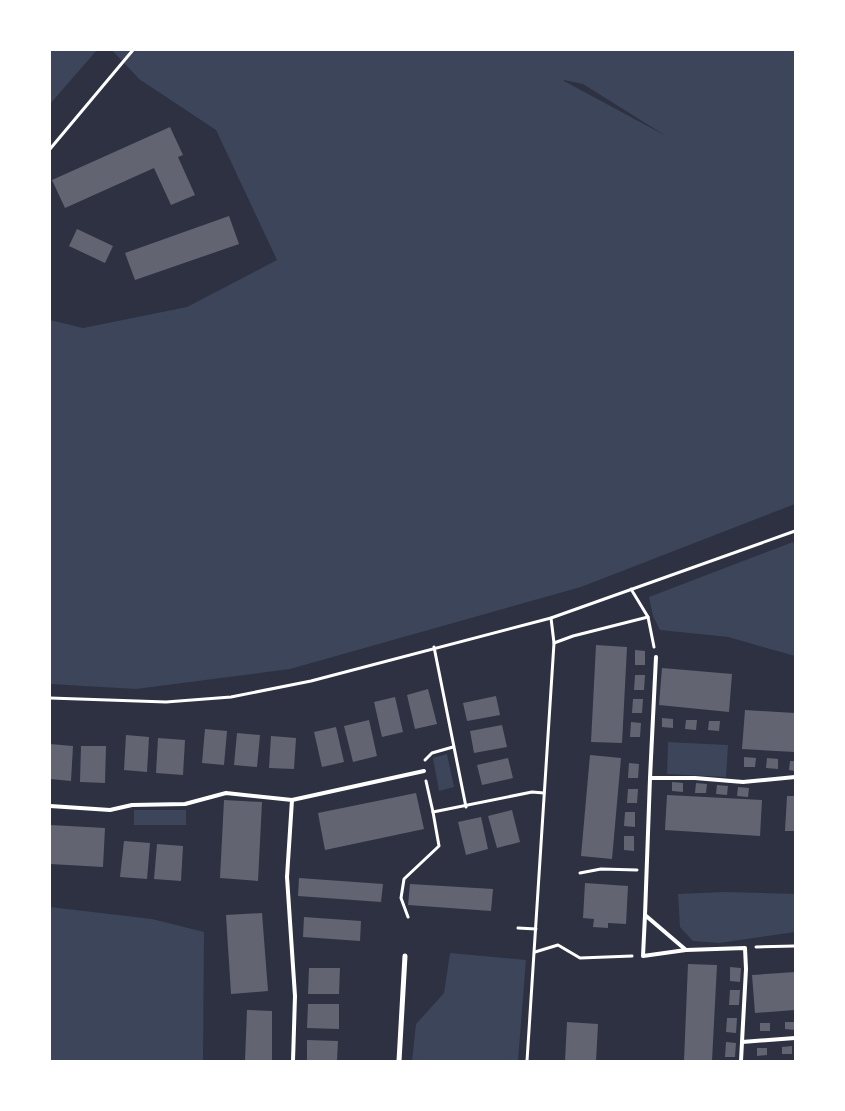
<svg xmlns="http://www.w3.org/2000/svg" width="845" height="1111" viewBox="0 0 845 1111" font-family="'Fira Sans Condensed',sans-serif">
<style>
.green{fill:#3c4559;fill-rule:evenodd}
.building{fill:#626471}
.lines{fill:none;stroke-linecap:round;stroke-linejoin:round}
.path{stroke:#fff;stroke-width:3}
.service{stroke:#fff;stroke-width:4}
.minor{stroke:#fff;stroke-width:5}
</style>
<rect width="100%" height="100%" fill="#2d3142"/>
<g class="green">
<path d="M50,50H97L50,104Z"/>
<path d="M112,50H795V504L581,587L290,669L136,689L50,684V320L83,328L187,307L277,260L216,130L139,79ZM564,80L583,84L666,136L564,81Z"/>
<path d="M793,542L795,546V656L728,637L660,630L653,616L649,597Z"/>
<path d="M668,742L728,745L726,777L667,774Z"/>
<path d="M447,754L454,787L439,791L433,758Z"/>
<rect x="134" y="810" width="52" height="15"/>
<path d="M725,892L795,894V932L719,943L693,941L680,927L678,894Z"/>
<path d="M50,907L152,919L204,932L203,1061H50Z"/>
<path d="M450,953L526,960L518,1061H412L416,1024L444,993Z"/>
</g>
<g class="building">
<path d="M170,127L183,155L178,157L195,195L171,205L154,168L65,208L52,180Z"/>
<path d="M229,216L239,244L135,280L125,253Z"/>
<path d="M77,229L113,246L105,263L69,246Z"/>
<path d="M596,645L627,647L622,743L591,742Z"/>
<path d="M635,650L645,651V665H635Z"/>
<path d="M662,668L732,674L729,712L659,705Z"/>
<path d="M635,675H645L644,690H634Z"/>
<path d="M428,689L437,724L415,729L407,695Z"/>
<path d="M496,696L500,715L467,721L463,703Z"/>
<path d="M395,697L403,732L382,737L374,702Z"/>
<path d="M633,699H643L642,713H632Z"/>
<path d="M745,710L795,713V752L742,749Z"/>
<path d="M662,718L673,719V728L662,727Z"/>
<path d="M369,720L377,756L353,762L344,726Z"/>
<path d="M686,720H697L696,730L685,729Z"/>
<path d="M709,721H720L719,731L708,730Z"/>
<path d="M631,722L641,723L640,737H630Z"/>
<path d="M502,725L507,747L474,753L470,731Z"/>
<path d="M336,727L344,762L322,767L314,732Z"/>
<path d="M205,729L227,731L224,765L202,763Z"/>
<path d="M237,733L260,735L257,767L234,765Z"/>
<path d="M126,735L149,737L147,772L124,770Z"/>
<path d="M271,736L296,738L294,769L269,768Z"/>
<path d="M158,738L185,740L183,775L156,773Z"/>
<path d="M50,744L73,746L71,781L50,779Z"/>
<path d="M81,746H106L105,783L80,782Z"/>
<path d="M590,755L621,758L612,859L581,856Z"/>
<path d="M744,757L756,758L755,767H744Z"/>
<path d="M508,758L513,778L482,785L477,765Z"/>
<path d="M767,758L778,759V769L766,768Z"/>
<path d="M790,761H795V771L789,770Z"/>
<path d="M629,763L639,764L638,778H628Z"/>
<path d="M672,782L683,783V792L672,791Z"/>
<path d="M696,783L707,784L706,793H695Z"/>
<path d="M717,785L728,786L727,795L716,794Z"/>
<path d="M738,787L749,788L748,797L737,796Z"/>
<path d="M628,789H638L637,803H627Z"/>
<path d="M416,793L424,829L325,850L318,813Z"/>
<path d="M667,795L762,800L760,836L665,830Z"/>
<path d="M787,796H795V831H785Z"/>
<path d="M224,800L262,802L258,881L220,878Z"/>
<path d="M512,810L520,842L497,848L488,816Z"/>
<path d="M625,812H635V827L624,826Z"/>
<path d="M481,817L488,849L466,855L458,822Z"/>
<path d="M50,825L105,828L103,867L50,864Z"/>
<path d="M624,836H634V851L624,850Z"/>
<path d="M124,841L150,843L147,879L120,877Z"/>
<path d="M157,844L183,846L181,881L154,879Z"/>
<path d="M299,878L383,884L381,902L298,896Z"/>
<path d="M585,883L628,886L626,924L608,923V928L593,927L594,919L583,918Z"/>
<path d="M410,884L493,889L491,911L408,905Z"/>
<path d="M262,913L268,991L231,994L226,915Z"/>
<path d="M304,917L361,921L360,941L303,937Z"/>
<path d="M688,964L717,965L712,1061H684Z"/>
<path d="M730,967L741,968L740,982L730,981Z"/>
<path d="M309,968H340L339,994H308Z"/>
<path d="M795,972V1010L755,1013L752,975Z"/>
<path d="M730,990H740L739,1005H729Z"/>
<path d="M308,1004H339V1029L307,1028Z"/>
<path d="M247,1010L272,1011V1061H245Z"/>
<path d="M727,1018H737L736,1033L726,1032Z"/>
<path d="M567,1022L598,1024L596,1061H565Z"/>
<path d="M785,1022H795V1030L785,1029Z"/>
<rect x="760" y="1023" width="10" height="8"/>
<path d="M307,1040L338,1041L337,1061H307Z"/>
<path d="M726,1042L736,1043L735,1057H725Z"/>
<path d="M792,1046V1054H782V1047Z"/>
<path d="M757,1048H767V1055L757,1056Z"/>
</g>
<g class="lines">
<g class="path">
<path d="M50,149L133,50"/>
<path d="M631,589L648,617L654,647"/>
<path d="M554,643L573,636L648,617"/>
<path d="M434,647L466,807"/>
<path d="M50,698L166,702L231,697L311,681L551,618L795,531"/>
<path d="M425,760L432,753L453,747"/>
<path d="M426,781L433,812"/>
<path d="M580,873L601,869L637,870"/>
<path d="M408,917L401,898L404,879L439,846L433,812L532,792L544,793"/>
<path d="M518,928L536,929"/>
<path d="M756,947L795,946"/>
<path d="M535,952L558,945L580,958L632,956"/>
<path d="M527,1061L554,643L551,618"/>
</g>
<g class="service">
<path d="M656,657L650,778H695L743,782L795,777"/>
<path d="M292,800L287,877L295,996L293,1061"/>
<path d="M50,806L110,810L132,805L185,804L226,793L292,800L424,771"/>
<path d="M645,915L643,956L686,950L645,915L650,778"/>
<path d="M686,950L745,948L746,969L742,1042L795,1038"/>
<path d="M741,1061L742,1042"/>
</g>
<path class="minor" d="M399,1061L405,956"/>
</g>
<rect width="845" height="1111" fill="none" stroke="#ffffff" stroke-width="102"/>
</svg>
